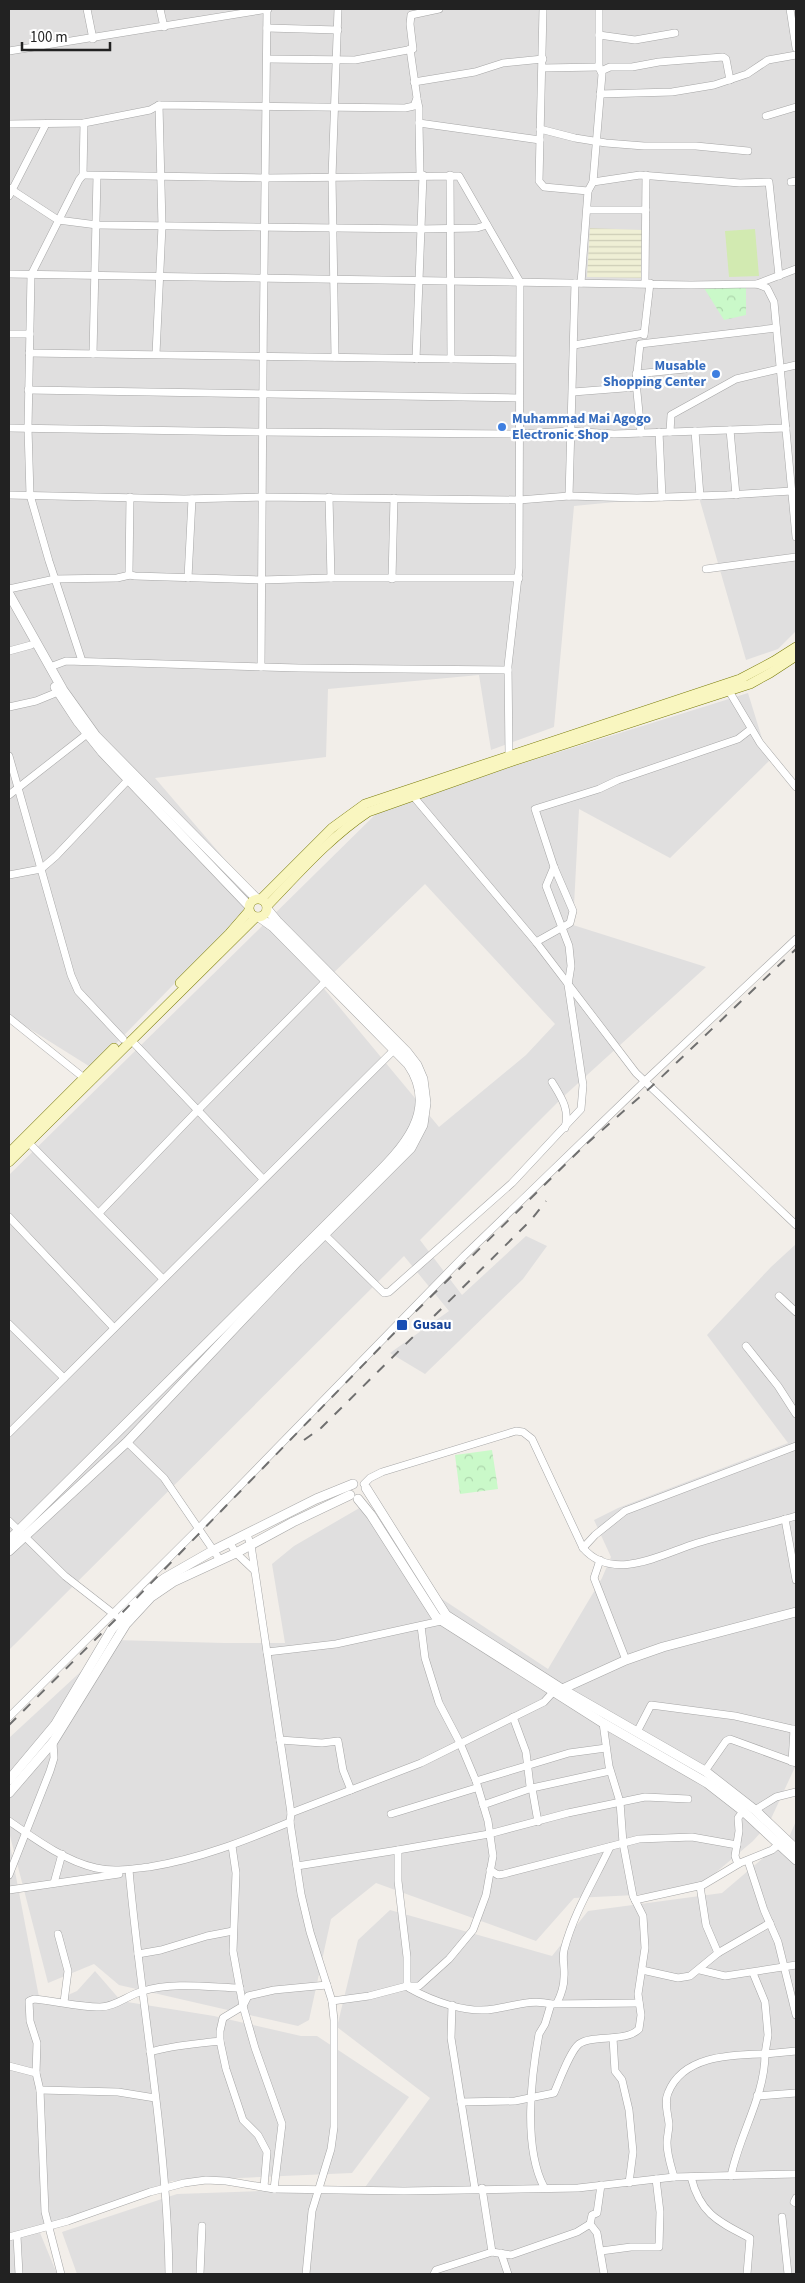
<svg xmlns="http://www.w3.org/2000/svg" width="805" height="2283" viewBox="0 0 805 2283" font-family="'Source Sans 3',sans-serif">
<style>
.residential{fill:#e0dfdf;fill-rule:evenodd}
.farmland{fill:url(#farmland-rules)}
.grass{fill:#d2eab1}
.park{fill:url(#park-crowns)}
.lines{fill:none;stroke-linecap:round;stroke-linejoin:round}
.minor-casing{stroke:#a6a6a6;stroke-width:8}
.tertiary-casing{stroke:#a6a6a6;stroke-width:10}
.secondary-casing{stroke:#797b07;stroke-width:10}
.minor{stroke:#fff;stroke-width:7}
.tertiary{stroke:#fff;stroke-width:9}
.secondary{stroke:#f9f6c0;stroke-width:9}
.rail{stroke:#707070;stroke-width:2;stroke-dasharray:10 10;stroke-linecap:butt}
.shop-dot{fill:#3f7fe0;stroke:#fff;stroke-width:2}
.transit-dot{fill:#1a4fb4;stroke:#fff;stroke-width:2}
.labels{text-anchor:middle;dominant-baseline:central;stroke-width:4.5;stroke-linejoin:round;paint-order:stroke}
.shop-label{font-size:14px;font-weight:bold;fill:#366cbe;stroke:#fff;text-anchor:end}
.transit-label{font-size:14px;font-weight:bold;fill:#164399;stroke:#fff;text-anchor:start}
</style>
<defs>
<pattern id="farmland-rules" width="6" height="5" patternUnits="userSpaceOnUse" patternTransform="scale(1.25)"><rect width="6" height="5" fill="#efefd5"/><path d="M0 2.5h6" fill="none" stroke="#cdcdb7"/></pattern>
<pattern id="park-crowns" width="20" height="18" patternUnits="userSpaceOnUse" patternTransform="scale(1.25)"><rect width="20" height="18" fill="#caf9c9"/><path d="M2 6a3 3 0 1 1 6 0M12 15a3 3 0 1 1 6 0" fill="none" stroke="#add5ac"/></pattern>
</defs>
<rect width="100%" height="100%" fill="#f2eee9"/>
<g class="residential">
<path d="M9,9H796V631L778,649L746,660L698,494L574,506L554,727L491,750L479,675L328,689L326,757L155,778L258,898L92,1068L9,1016Z"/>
<path d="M748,693L769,761L670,858L579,809L573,925L706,967L564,1096L420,1240L462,1295L526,1236L547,1246L523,1279L425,1374L390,1353L449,1311L404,1256L9,1650V1175L383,807ZM425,884L555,1024L526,1055L439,1127L321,985Z"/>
<path d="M796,1244V1765L769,1823L753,1841L700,1886L636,1895L574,1898L536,1941L376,1883L331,1919L309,2020L298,2026L119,1985L94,1964L48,1983L9,1832V1738L115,1640L224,1643H285L272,1564L294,1546L368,1503L436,1595L548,1669L602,1578L611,1557L594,1520L618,1508L788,1443L707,1335L771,1267Z"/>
<path d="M796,1821V2274H77L62,2232L177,2194L318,2189L363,2190L430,2098L337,2027L358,1940L390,1910L552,1956L588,1911L722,1893L790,1835Z"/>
<path d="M9,1840L39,1997L45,2005L77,1991L95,1971L121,2001L214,2016L301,2036H317L409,2097L352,2173L172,2181L38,2228L57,2274H9Z"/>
</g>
<path class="farmland" d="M590,228L643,230L641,278L587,277Z"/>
<path class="grass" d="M755,229L759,276L729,277L725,231Z"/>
<g class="park">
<path d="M746,286V315L724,320L704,288Z"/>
<path d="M492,1450L498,1489L460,1494L455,1455Z"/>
</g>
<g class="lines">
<g class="minor-casing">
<g id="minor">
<path d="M87,9L93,39"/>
<path d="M160,9L164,27"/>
<path d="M543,9L539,181L544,187L588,191L581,283"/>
<path d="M790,9L796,48"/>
<path d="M267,28L338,30"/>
<path d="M599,35L635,40L675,33"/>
<path d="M9,51L268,9"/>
<path d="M267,59L355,60L413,49L410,24L411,15L439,9"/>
<path d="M543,68L599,67"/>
<path d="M601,71L610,67H632L659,62L723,57L726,59L730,80"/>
<path d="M414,82L475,72L503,63L543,59"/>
<path d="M600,94L672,92L714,85L747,74L768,60L796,55"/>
<path d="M417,99L419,108V123L540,140"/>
<path d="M766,116L796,107"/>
<path d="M419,123L420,175"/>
<path d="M9,124L84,123L150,110L159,105L405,108L414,106L417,98L410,49"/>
<path d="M540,129L575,138L606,143L644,146H696L748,151"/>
<path d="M83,175L266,178L459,176L520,282L519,568L508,666L509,755"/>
<path d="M450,175L451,359"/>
<path d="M593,182L602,74L599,67V9"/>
<path d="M791,182L796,181"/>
<path d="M9,188L58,220L97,225L420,229L477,228L487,225"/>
<path d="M588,191L593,182L640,175L740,183L769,182L779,276"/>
<path d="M9,196L46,124"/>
<path d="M587,210H646"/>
<path d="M9,274L691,285L757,284L767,288L774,302L796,537"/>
<path d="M645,283L646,175"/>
<path d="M757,284L796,269"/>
<path d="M9,334H30"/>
<path d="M644,335L650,283"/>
<path d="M574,345L644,333"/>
<path d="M29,353L519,360"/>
<path d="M93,354L97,176"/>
<path d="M156,354L162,226L159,105"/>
<path d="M335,357L332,177L338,9"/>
<path d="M416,359L423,175"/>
<path d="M636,374L685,369"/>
<path d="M28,390L519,398"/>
<path d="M573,392L637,387"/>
<path d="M9,428L261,432L520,434L569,431L614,434L786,428"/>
<path d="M730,430L736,495"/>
<path d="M695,431L700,496"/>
<path d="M659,432L662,497"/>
<path d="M670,432L671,415L736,379L796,365"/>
<path d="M641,433L636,382L640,344L776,328"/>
<path d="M9,495L184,499L261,497L519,500L569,496L637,498L727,495L792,491"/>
<path d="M569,496L575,283"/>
<path d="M130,497L129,572L130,575L135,576L261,580L331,578H519"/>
<path d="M329,497L331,578"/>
<path d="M706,569L796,557"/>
<path d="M188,578L192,499"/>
<path d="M392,579L394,498"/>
<path d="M9,589L55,579L117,578L130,575"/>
<path d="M9,651L31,645"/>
<path d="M82,661L49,561L30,495L28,428L31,275L79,180L83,175L84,123"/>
<path d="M50,667L66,661L299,668L508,670"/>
<path d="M261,667C261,448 265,228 267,9"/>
<path d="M729,691L760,743L796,787"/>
<path d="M9,707L36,701L58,692"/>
<path d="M9,756L71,975L78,991L123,1039"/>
<path d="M9,795L87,734"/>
<path d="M413,796L536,942L636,1073L796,1225"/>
<path d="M9,875L41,869L56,856L128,780"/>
<path d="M536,942L570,923L573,911L554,867L535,809L599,789L618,780L738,739L751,729"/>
<path d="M9,1018L84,1078"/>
<path d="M131,1040L263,1179"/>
<path d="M552,1082C561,1097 570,1109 565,1128"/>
<path d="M29,1143L163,1279"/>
<path d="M99,1213L198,1110L326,981"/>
<path d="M9,1217L114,1328"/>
<path d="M325,1235L384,1293L389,1292L512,1183L581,1109L583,1085L568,985L571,966L569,946L546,886L554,867"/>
<path d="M779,1296L796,1312"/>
<path d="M9,1324L64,1378"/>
<path d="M746,1346L778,1386L796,1414"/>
<path d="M9,1433L394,1050"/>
<path d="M127,1442L164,1478L220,1560"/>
<path d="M364,1484L370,1478L382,1472L516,1431L523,1432L532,1439L583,1548C613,1583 662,1554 697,1543C729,1533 763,1526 796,1516"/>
<path d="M785,1519L796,1580"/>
<path d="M9,1521L65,1576L115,1615"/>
<path d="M247,1535L251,1545L291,1813L290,1822L301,1894L310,1932L332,2001L334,2020V2127L331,2149L312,2211L306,2274"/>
<path d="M230,1543L236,1553L254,1570"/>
<path d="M583,1548L595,1535L625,1511L796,1446"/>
<path d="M600,1560L594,1578L626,1660"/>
<path d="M267,1652L336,1644L441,1621"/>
<path d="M9,1717L199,1528L464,1256L645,1081L796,939"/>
<path d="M513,1717L526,1752L530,1786L532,1788L538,1822"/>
<path d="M637,1732L651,1705L735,1716L796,1730"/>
<path d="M280,1740L322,1743L338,1741L343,1770L351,1790"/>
<path d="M792,1762L794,1729"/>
<path d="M705,1771L726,1741L730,1739L796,1763"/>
<path d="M476,1781L569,1753L606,1748"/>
<path d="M483,1805L532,1788L610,1771"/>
<path d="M755,1810L776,1797L796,1792"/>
<path d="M291,1813L421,1763L544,1702L554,1691"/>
<path d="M391,1814L476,1788"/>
<path d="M9,1821C35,1839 65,1861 96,1868C114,1872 131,1869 149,1867C199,1859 244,1841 290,1822"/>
<path d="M232,1846L236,1873L233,1951L243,2006L255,2048L282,2124L274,2189"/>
<path d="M748,1861L764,1910L778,1942L796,2015"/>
<path d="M738,1864L735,1856L739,1831L738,1818L743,1811"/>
<path d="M297,1866L398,1850"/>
<path d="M129,1870C141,2005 167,2138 169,2274"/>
<path d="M490,1870L498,1875L504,1874L639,1839L692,1837L737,1845"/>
<path d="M9,1875L50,1771L54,1758L53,1742"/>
<path d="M54,1883L62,1854"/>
<path d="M700,1886L706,1925L718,1953"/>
<path d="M9,1890L119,1874"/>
<path d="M635,1900L703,1885L740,1863L772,1850L779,1844"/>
<path d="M58,1934L68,1971L64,2002"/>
<path d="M138,1954L161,1950L207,1936L233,1931"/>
<path d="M642,1970L678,1978L690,1976L718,1953L770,1923"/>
<path d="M700,1970L725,1976L796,1965"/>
<path d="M407,1986V1957L398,1881V1850L489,1834L568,1813L645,1797L688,1799"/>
<path d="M409,1988C432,2001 467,2014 494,2009C514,2006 531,1999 551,2004L639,2003"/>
<path d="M332,2001L369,1996L407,1986H419L449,1959L473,1930L486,1895L493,1856L488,1821L476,1781L460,1743L439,1703L425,1658L421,1626"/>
<path d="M557,2003C561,1995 564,1987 564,1977C565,1968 562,1960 564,1950C574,1912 594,1881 610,1847"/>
<path d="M452,2005L451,2038L475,2189"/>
<path d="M613,2038L615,2071L622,2080L629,2110L633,2152L629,2183"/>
<path d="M150,2052C174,2045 196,2044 220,2041"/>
<path d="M9,2066L36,2073"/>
<path d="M40,2090L118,2092L155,2098"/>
<path d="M757,2096L796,2093"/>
<path d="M461,2102L515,2101L554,2093C559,2082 570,2051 579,2044C592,2034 625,2043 639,2029L641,2015L638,1994L645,1948L643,1916L633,1896L623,1843L620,1802L609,1766L603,1723"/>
<path d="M731,2176C739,2135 765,2096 765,2054L796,2051"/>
<path d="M674,2177C671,2166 667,2155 667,2143C667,2137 669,2130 669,2124C668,2115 664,2102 668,2093C683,2055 731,2055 765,2054L768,2035L765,2002L753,1973"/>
<path d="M691,2177C700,2214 719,2222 750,2238L747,2274"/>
<path d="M264,2187L267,2152L258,2135L243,2120L226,2069L220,2041V2031L223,2018L243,2006L248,1996L274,1990L327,1985"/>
<path d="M544,2187C523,2147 531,2077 539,2034L545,2024L551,2004"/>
<path d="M482,2188L492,2252"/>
<path d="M796,2198L794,2202L796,2203"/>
<path d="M782,2217L788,2274"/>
<path d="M590,2224L597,2233L604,2274"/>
<path d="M17,2236L19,2274"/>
<path d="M9,2237L68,2221L150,2192L184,2183L206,2180L226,2181L274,2189L404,2191L578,2188L674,2177L796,2174"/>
<path d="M601,2251L631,2247H659L660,2212L656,2179"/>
<path d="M501,2253L508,2274"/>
<path d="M61,2274L45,2212L40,2090L36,2073L37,2043L30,2021L29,2001L34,1999C55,2001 78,2007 100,2007C115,2007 128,1995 143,1991C173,1982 208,1987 240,1988"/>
<path d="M200,2274L202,2226"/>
<path d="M434,2274L436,2270L492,2252L511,2255L577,2232L590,2224L592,2215L597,2213L601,2185"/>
</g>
</g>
<g class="tertiary-casing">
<g id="tertiary">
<path d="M9,594L63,690L96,736L256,898"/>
<path d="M55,687L78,722L102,752L249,906"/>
<path d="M366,1488L446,1615L562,1689L705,1771L755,1810L796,1849"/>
<path d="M358,1499L371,1515L436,1617L603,1723L707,1783L743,1811L796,1860"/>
<path d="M9,1540L359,1192C393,1157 444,1116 408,1064L273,927L259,917"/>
<path d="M9,1551L127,1442L298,1261L411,1148L423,1125L426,1103L423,1079L417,1065L407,1052L277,921L267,909"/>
<path d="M560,1690L626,1660L663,1647L796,1612"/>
<path d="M9,1780L55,1725L112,1629L128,1610L150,1589L165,1578L214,1550L316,1499L353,1484"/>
<path d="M9,1793L53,1742L126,1624L151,1597L173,1582L236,1553L293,1522L350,1495"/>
</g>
</g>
<g class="secondary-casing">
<g id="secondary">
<circle cx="258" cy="908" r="9"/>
<path d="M261,899L332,828L365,804L740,679L774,661L796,647"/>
<path d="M267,906C299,873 329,838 368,812L513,761L750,684L770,673L796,656"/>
<path d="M180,983L229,934L249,911"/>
<path d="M9,1153L114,1048"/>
<path d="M9,1162L256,917"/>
</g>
</g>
<use href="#minor" class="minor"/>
<use href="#tertiary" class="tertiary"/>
<use href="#secondary" class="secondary"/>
<g class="rail">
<path d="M304,1440L321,1428L531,1220L546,1201"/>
<path d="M9,1725L118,1617L402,1325L584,1146L651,1087L796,949"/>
</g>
</g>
<g class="shop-dot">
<circle cx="716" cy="374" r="5"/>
<circle cx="502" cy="427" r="5"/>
</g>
<rect class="transit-dot" x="396" y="1319" width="12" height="12" rx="2.5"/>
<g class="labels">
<g class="shop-label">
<text x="706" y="366">Musable<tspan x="706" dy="16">Shopping Center</tspan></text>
<text x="512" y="419" text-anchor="start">Muhammad Mai Agogo<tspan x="512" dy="16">Electronic Shop</tspan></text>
</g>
<g class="transit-label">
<text x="413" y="1325">Gusau</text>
</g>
</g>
<rect width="805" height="2283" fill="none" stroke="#222222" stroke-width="20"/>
<path d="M22 42v8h88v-8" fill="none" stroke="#222222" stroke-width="2.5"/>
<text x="30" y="42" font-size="15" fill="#222222" stroke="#ffffff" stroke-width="4" paint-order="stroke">100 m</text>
</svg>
